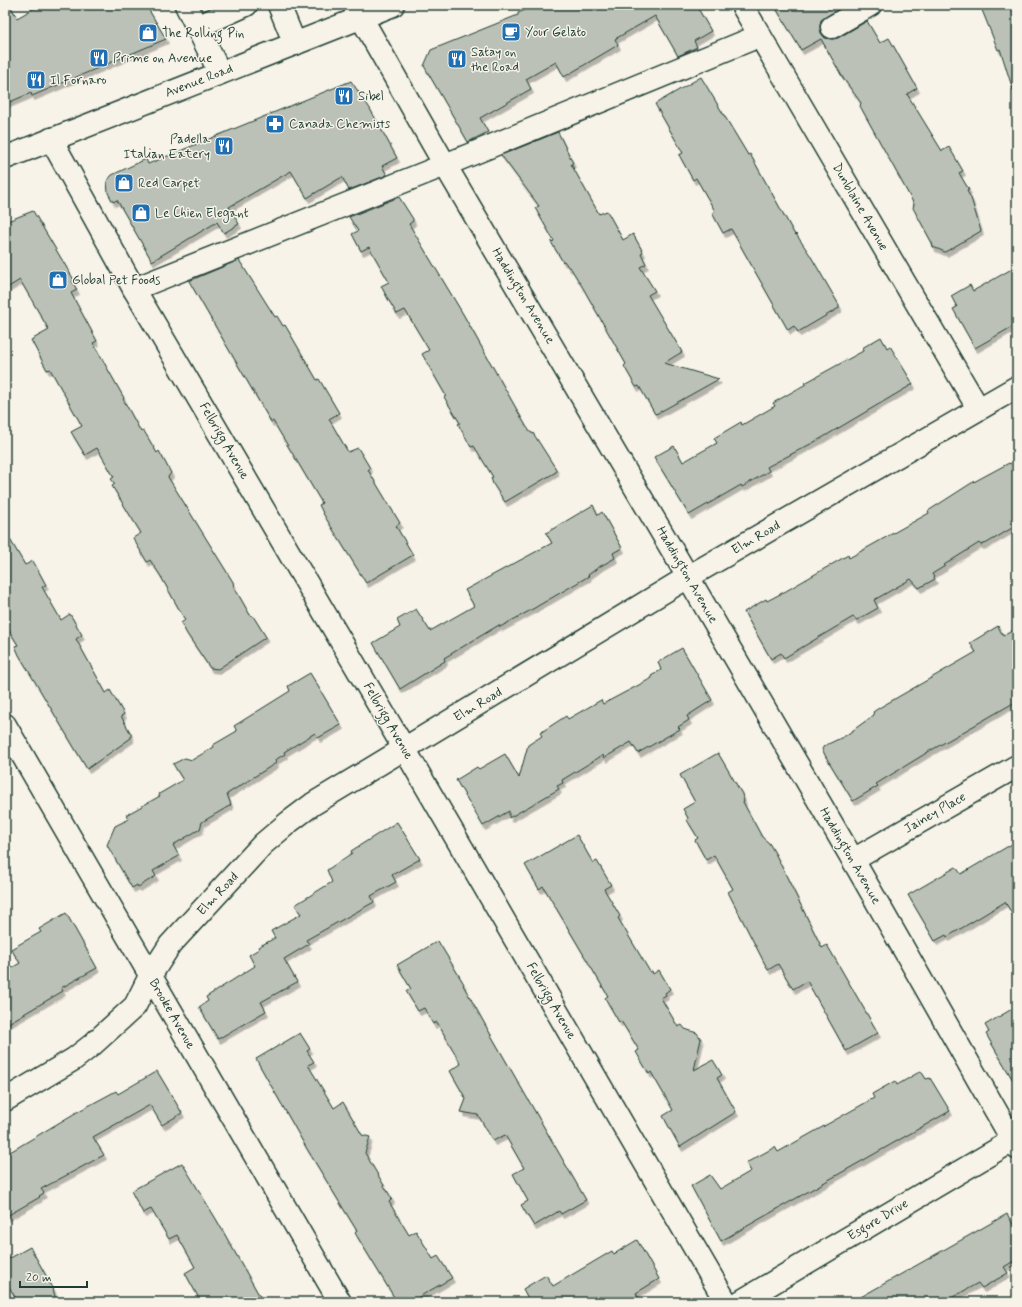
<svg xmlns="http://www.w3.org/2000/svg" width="1022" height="1307" viewBox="0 0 1022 1307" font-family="Mynerve,sans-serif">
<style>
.building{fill:#bbc1b6;stroke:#1f3d34;filter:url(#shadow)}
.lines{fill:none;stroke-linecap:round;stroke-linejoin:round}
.minor-casing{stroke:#1f3d34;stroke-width:25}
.major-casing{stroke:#1f3d34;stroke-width:25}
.minor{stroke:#f7f3e8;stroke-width:22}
.major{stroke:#f7f3e8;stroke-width:22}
.labels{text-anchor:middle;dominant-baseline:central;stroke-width:3;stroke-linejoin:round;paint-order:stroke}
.poi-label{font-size:13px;fill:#1f3d34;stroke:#f7f3e8;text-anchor:start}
.street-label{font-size:13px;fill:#1f3d34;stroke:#f7f3e8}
</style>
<defs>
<filter id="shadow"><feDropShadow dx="2.5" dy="4.5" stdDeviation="0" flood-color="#0004"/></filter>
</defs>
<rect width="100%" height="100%" fill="#f7f3e8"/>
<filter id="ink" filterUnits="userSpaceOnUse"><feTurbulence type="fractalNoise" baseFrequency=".025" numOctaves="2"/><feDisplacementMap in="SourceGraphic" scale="8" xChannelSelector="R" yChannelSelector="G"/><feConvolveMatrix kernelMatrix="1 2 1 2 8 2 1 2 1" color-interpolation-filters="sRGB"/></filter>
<g filter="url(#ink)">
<g class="building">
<path d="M5,5H10L17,18L40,5H146L166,39L32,96L31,93L5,104Z"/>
<path d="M537,5H696L711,31L694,41L697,47L678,56L655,16L615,39L618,45L564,77L556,62L526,79L531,89L480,118L488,132L468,142L424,66L431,50L518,15V13Z"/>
<path d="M774,5H845L821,20L820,27L821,33L825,38L832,39L838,38L867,21L880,43L889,38L917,88L907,94L942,151L949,147L963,171L959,173L969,190L967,191L971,198L981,231L945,252L933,247L932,243L913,208L914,204L860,106L861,103L843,78L821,39L801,50Z"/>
<path d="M980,5H1017V89L1013,90L1000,49L998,50Z"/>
<path d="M701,77L748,155L750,154L795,235L796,234L810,255L839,305V308L798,332L794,326L788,330L731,229L723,233L712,213L715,211L696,178L693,180L679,155L683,153L655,104Z"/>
<path d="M351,81L369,107L397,158L382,166L387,175L349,190L342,177L307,198L291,171L229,207L239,224L224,233L217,222L152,261L117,200L113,202L108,193L107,181L112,175L146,159L148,164Z"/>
<path d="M558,132L573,163L571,164L599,214L607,211L623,240L633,234L643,252L641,253L646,264L640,267L655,291L648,295L682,352L664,363L719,379L658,413L655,414L639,386L636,387L624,366L626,364L583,288L570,267L569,268L564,261L563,262L551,242L554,241L535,208L539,206L501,155Z"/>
<path d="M399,197L413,219V221L409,224L463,314L526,426L531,433H533L556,469V472L505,502L493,484L491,478L493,477L474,446L471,447L458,424L460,423L444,397L446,396L422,354L429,350L405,310L397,314L388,299L381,286L389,282L369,247L361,251L352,234L358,231L349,217Z"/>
<path d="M33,211L74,280L72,281L77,290L71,293L97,341L93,343L124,398L123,399L141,432L144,431L157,453L159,451L171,473L168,477L233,582L234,587L250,615L253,616L266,637L218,669L210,668L187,634L181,623L185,620L160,575L150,560L147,562L133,538L141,533L112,486L115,484L111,479L114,477L97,448L85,455L71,432L82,426L50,369L47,370L31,340L49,330L20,280L5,289V222Z"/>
<path d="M239,260L275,317L277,316L283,326L285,325L317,380L319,379L339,413L329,419L348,452L358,448L370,468L368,470L400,523L396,526L413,555L366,583L324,515L319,505L322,503L273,421L271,422L189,281Z"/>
<path d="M1017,266V324L975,348L953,309L957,307L951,296L970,285L973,291Z"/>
<path d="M881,337L887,348L890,346L913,384L820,439L767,467L769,471L742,487L741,485L689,515L654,457L674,446L683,462L717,443L714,438L741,422L742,425L775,406L773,403L806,384L805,383L863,351L862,348Z"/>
<path d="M1017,460V525L987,543L981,545L979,543L944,565L945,566L932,574L935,579L919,588L911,579L874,600L878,608L857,620L853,617L784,658L781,653L771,659L744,612L766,599L767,601L786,591L848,555L849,558L929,513L928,511L970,484L1009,463L1010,464Z"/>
<path d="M593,505L598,515L602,512L622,548L613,553L615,558L599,567L588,575L589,576L531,610L500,627L499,625L444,658L445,661L400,689L373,643L400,627L397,620L416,609L430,631L474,606L465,590L552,543L546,533Z"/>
<path d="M5,531L25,565L33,561L46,585L42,587L61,620L70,614L82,635L76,639L106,693L110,690L124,714L121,716L131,734V738L87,769L19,655L15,646L18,645L5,624Z"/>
<path d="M998,626L1003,636L1017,628V701L928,752L876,784L878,786L853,801L826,757L822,749L824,746L845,736L874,715L873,712L879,708L976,652L970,643Z"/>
<path d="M682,648L712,700L687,716L689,720L678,727L680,729L638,753L631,742L604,758L603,755L562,780L563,783L557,786L559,789L509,818V811L483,826L456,780L477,767L479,769L505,754L519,778L528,745L542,736L540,733L566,716L568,719L601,700L603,704L652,678L651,676L661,670L658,662Z"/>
<path d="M310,673L341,725L318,738L315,733L284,752L285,754L275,760L276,763L227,794L231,805L202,822L200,829L173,845L179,856L153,871L156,876L138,887L137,885L132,888L107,845L115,826L129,819L126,815L160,796L159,794L183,780L173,764L185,758L192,760L214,747L213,745L237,731L234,726L290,691L288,686Z"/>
<path d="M718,753L742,794L744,802H743L762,837L769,843L776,855L822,948L827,945L878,1033L846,1051L807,981L793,989L778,964L768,970L728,892L733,889L714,855L706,860L695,840L698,838L687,820L688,818L683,809L695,802L680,775Z"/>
<path d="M397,822L420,859L392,875L396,882L371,896L374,902L306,940L309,944L284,959L297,982L261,1002L266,1011L218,1039L199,1007L208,1001L206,997L255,966L249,955L259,949L258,947L275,938L271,931L301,914L295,905L332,882L327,870L352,853L351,851Z"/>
<path d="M577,835L593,863L597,861L611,885L604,889L620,916L618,918L650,972L652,971L653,974L659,970L670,989L665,993L666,995L661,998L678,1027L682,1025L685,1029L697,1033L701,1039L694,1070L713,1060L722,1075L717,1078L736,1112L680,1147L663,1116L673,1110L651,1072L649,1074L636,1052L639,1050L621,1021L619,1022L605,998L608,996L543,886L539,889L525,865Z"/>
<path d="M1017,841V922L1005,902L947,937L946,935L935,941L908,895L956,867L961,874Z"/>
<path d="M66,913L97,968L61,988L63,991L5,1025V972L20,963L11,949L41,932L39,929Z"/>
<path d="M438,941L464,984L463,985L492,1037L586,1200L561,1214L559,1211L534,1226L521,1205L528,1201L513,1174L524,1168L505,1135L493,1141L478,1115L461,1112L466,1099L450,1071L461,1064L437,1022L433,1024L424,1008L418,1011L406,991L411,989L397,965Z"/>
<path d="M1017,1006V1087L986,1034L989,1032L985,1025Z"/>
<path d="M300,1033L310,1049L307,1051L314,1062L308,1065L334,1108L343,1102L362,1135L370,1137L365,1153L392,1199L389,1202L409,1235L416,1231L433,1259L438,1256L452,1278L410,1302H397L355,1233L357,1231L307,1149L256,1059Z"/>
<path d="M157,1071L182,1113L162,1125L150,1105L93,1137L104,1155L41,1189L44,1193L39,1196L40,1197L5,1217V1155L77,1112L116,1091L118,1094Z"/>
<path d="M921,1071L926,1079L930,1078L950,1111L721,1241L691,1186L710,1175L720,1189L751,1171L746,1163L775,1147L778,1152L874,1098L872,1094L895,1081L897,1085Z"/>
<path d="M182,1163L216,1219L263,1302H201L185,1273L195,1267L177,1235L169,1239L151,1209L143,1213L131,1191Z"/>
<path d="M1007,1214L1017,1231V1259L1004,1267L1008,1273L982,1288L978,1283L944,1302H852Z"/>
<path d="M637,1240L659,1279L636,1293L638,1297L629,1302H525L529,1300L523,1289L546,1275L553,1286L612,1251L614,1254Z"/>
<path d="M30,1247L53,1288L56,1302H18L5,1280V1261Z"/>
</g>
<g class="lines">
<g class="minor-casing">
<g id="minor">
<path d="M186,5L220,73"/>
<path d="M279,5L295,44"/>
<path d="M354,5L445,165L688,577L853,860L1017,1148"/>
<path d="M742,5L978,408"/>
<path d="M197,27L246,5"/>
<path d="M832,27L870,5"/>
<path d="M51,139L134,289L405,750L726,1302"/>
<path d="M134,289L445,165L759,36"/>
<path d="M5,725L340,1302"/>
<path d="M853,860L1017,766"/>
<path d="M5,1100L74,1059L92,1045L135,1006L150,976L170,945L263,844L289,822L313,804L688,577L1017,387"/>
<path d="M740,1302L1017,1138"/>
</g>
</g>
<g class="major-casing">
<path id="major" d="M5,158L393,5"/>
</g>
<use href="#minor" class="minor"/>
<use href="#major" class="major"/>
</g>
</g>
<defs>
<g id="cafe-square" transform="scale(1)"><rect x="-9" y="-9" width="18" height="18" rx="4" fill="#1f6fb2" stroke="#f7f3e8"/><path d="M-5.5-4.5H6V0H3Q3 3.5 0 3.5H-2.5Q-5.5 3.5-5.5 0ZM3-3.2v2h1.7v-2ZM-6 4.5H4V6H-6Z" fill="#fff"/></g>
<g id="shop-square" transform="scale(1)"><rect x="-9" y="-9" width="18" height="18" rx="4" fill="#1f6fb2" stroke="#f7f3e8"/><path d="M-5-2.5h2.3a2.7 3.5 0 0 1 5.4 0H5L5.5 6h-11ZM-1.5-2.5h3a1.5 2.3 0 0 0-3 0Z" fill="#fff"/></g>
<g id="restaurant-square" transform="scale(1)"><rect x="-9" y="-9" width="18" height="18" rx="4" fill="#1f6fb2" stroke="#f7f3e8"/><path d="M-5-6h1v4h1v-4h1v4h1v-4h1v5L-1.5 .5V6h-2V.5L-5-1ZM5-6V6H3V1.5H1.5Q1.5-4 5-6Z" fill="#fff"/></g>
<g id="pharmacy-square" transform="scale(1)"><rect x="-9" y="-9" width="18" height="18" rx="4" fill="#1f6fb2" stroke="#f7f3e8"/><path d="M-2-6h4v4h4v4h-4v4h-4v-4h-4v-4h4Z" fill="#fff"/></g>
</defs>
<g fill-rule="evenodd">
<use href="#cafe-square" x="511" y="32"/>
<use href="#shop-square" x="148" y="33"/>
<use href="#restaurant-square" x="99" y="58"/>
<use href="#restaurant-square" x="457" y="59"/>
<use href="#restaurant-square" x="36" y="80"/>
<use href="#restaurant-square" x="344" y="96"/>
<use href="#pharmacy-square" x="275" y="124"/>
<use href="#restaurant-square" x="224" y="146"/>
<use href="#shop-square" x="124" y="183"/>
<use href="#shop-square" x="141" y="213"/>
<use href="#shop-square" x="58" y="280"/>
</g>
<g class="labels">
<g class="poi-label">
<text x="525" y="32">Your Gelato</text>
<text x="162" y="33">The Rolling Pin</text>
<text x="471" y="52">Satay on<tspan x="471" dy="15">the Road</tspan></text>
<text x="113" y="58">Prime on Avenue</text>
<text x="50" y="80">Il Fornaro</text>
<text x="358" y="96">Sibel</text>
<text x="289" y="124">Canada Chemists</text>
<text x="210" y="139" text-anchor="end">Padella<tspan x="210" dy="15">Italian Eatery</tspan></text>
<text x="138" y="183">Red Carpet</text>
<text x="155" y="213">Le Chien Elegant</text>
<text x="72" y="280">Global Pet Foods</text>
</g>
<g class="street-label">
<text transform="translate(199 81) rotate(-21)">Avenue Road</text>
<text transform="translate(860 207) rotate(60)">Dunblaine Avenue</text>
<text transform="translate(523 296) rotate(59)">Haddington Avenue</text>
<text transform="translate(224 441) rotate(60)">Felbrigg Avenue</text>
<text transform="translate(756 538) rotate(-30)">Elm Road</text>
<text transform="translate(687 575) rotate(60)">Haddington Avenue</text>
<text transform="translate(478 705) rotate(-31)">Elm Road</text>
<text transform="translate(388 721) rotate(60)">Felbrigg Avenue</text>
<text transform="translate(935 813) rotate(-30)">Jainey Place</text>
<text transform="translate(850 856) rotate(60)">Haddington Avenue</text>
<text transform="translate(218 894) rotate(-47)">Elm Road</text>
<text transform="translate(551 1001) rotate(60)">Felbrigg Avenue</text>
<text transform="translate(172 1014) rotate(60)">Brooke Avenue</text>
<text transform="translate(878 1220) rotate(-31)">Esgore Drive</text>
</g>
</g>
<rect width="1022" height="1307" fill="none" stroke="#f7f3e8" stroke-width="20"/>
<rect x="10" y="10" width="1002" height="1287" fill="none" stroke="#1f3d34" stroke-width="1.5" filter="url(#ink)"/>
<path d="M20 1281v6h67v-6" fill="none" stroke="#1f3d34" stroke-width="2"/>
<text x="26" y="1281" font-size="12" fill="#1f3d34" stroke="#f7f3e8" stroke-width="3" paint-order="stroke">20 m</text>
</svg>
